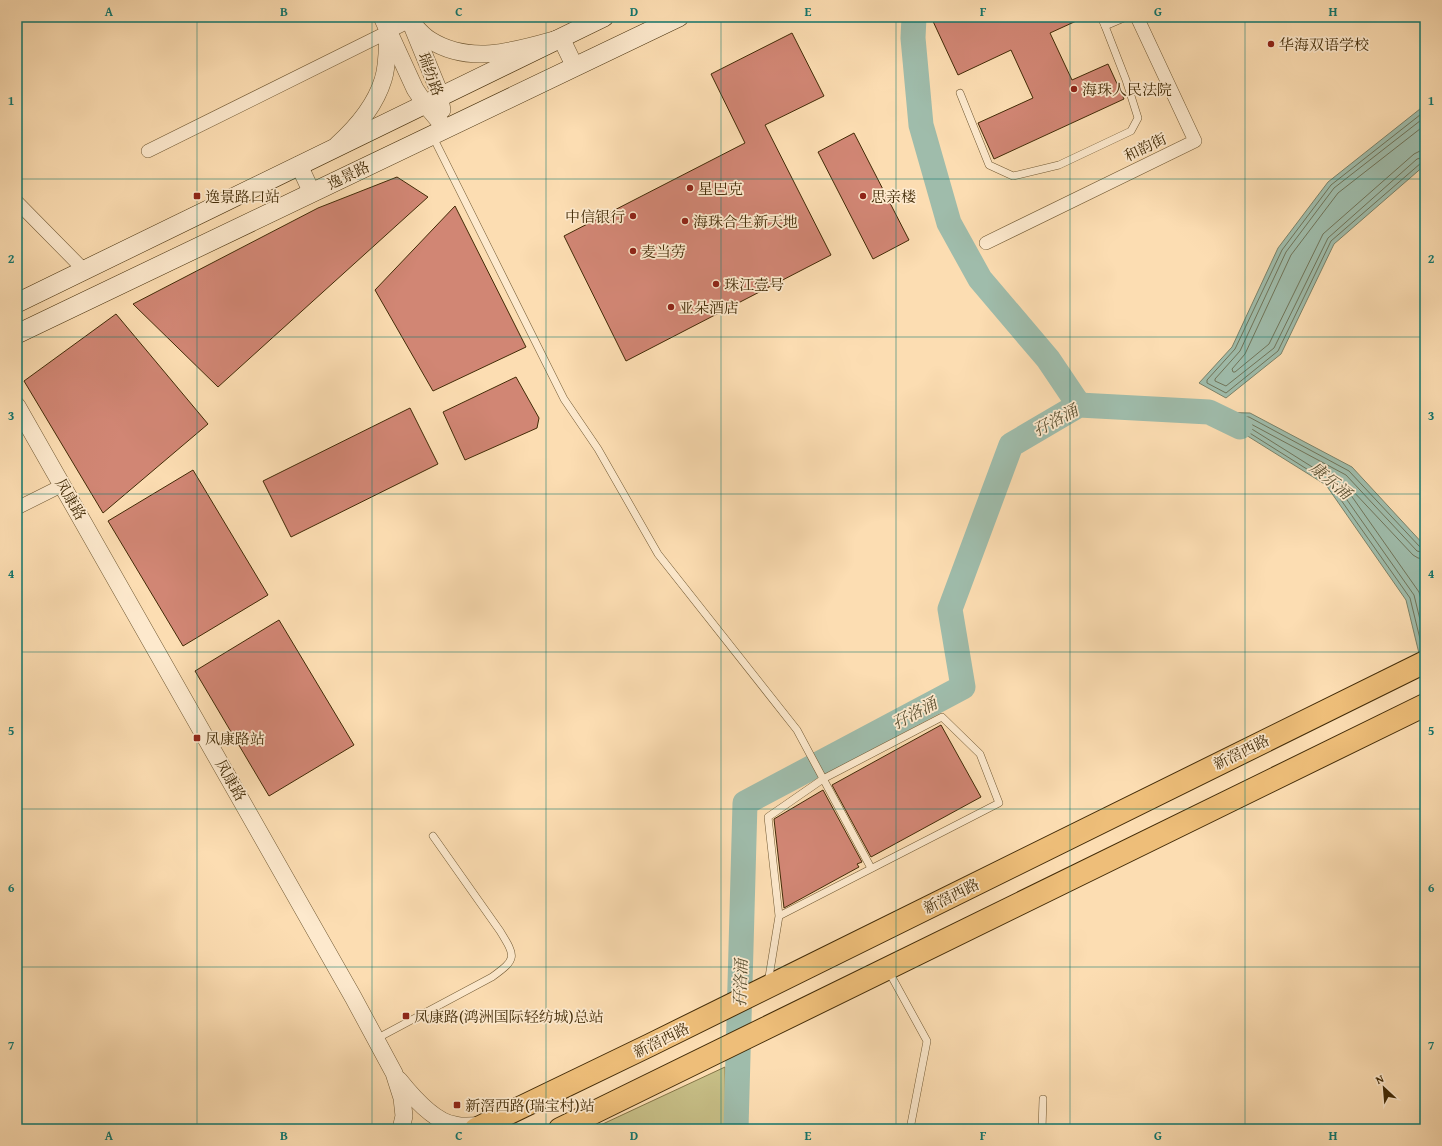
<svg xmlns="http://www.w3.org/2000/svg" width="1442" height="1146" viewBox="0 0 1442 1146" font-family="'Gentium Book Plus','Noto Serif SC',serif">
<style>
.green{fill:#c7bf87;stroke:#847547}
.water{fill:#9fbcab;stroke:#7a8269}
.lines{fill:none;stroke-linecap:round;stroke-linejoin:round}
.shore{stroke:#707459;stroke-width:1}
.river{stroke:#9fbcab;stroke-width:25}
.building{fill:#d18674;stroke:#422b07}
.service-casing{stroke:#705832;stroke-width:8}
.minor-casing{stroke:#705832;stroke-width:14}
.tertiary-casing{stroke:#705832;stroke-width:18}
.secondary-casing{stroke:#422b07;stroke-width:20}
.trunk-casing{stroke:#422b07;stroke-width:24}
.service{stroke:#fde9cd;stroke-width:7}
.minor{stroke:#fde9cd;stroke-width:13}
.tertiary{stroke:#fde9cd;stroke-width:17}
.secondary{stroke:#fde9cd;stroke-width:19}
.trunk{stroke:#eebe79;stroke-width:22}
.grid{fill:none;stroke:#0f766e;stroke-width:1;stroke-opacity:0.55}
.poi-dot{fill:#8f2418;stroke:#fde9cd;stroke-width:1.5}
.labels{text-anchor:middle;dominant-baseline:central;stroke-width:3.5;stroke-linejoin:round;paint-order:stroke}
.poi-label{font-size:15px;fill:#422b07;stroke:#fde9cd;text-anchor:start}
.street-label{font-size:15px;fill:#422b07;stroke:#fde9cd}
.water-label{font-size:16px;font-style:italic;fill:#594f30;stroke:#fde9cd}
.neatline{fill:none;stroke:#0f766e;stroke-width:1.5}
.grid-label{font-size:13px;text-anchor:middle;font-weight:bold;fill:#0f766e}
</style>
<rect width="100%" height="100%" fill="#fcddb2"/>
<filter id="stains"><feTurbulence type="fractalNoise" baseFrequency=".005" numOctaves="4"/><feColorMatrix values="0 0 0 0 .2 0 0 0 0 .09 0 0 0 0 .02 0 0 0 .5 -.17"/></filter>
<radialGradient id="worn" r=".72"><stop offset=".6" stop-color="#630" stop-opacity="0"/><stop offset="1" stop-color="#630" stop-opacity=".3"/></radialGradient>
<path class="green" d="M725,1067L726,1129H592Z"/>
<g class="water">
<path d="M1425,105V165L1334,244L1281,354L1226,398L1199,383L1232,347L1278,248L1328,182Z"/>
<path d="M1209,412L1250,413L1352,467L1425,546V678L1406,600L1326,485Z"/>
</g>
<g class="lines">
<g class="shore">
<path d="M1425,111L1331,185L1282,250L1235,349L1207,380V383L1226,393L1278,351L1331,241L1421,163L1425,162"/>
<path d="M1425,117L1334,188L1286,252L1240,351L1215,379V381L1226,386L1274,348L1328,238L1417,159L1425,157"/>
<path d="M1425,125L1338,193L1291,255L1245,354L1232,369L1233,372H1235L1269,344L1323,234L1414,154L1420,151H1425"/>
<path d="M1425,553L1417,551L1346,475L1249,423H1247V426L1333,480L1414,595L1425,640"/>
<path d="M1425,559L1418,558L1413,555L1351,489H1348V491L1419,592L1425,614"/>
<path d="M1423,651L1410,598L1329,483L1229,420L1228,417H1249L1349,471L1420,547L1425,548"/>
</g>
<g class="river">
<path d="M914,17L913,38L921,125L949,223L980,279L1048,359L1079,405"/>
<path d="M736,1129L745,803L963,687L950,609L1011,445L1079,405L1209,412L1240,427"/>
</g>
</g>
<g class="building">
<path d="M931,17H1085L1050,33L1072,80L1108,64L1124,99L994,159L978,123L1033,98L1011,50L958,75Z"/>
<path d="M792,33L824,96L765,125L831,255L626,361L564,236L745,143L711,74Z"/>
<path d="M854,133L909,240L873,259L818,152Z"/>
<path d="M397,177L428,197L218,387L133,304L318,208Z"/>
<path d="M455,206L526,347L433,391L375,290Z"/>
<path d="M116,314L208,424L103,513L24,381Z"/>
<path d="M516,377L539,418L537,428L465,460L443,412Z"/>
<path d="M410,408L438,464L291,537L263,481Z"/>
<path d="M193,470L268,595L183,646L108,521Z"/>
<path d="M279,620L354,745L269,796L195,671Z"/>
<path d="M941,725L981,797L871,857L832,785Z"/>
<path d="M823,790L862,862L857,864L859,867L784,908L774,819Z"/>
</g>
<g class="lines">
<g class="service-casing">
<g id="service">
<path d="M1101,17L1105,26"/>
<path d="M960,93L989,165L1013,176L1059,165L1131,131L1138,118L1126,80L1105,26L1126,17"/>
<path d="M432,135L564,399L598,449L658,554L797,730L871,868"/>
<path d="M888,970L927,1041L910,1129"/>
<path d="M768,983L779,916L999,803L980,754L942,717L823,779L768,817L779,916"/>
<path d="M376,1039L492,977C517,959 516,957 500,931L433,836"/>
<path d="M1042,1129L1043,1099"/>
</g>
</g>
<g class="minor-casing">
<g id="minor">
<path d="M148,151L418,17"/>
<path d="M17,202L84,270"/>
<path d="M986,243L1195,141L1137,17"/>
<path d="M17,508L63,485"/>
</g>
</g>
<g class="tertiary-casing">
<g id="tertiary">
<path d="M382,17L415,89L425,104L445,128"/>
<path d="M410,21C416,27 422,35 430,40C471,66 518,50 561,38L575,67"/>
<path d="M413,28L438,89L442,110"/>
<path d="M337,145C357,127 375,106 383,80C388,65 387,47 388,31"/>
<path d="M299,165L312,193"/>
<path d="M17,406L353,997L394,1073L402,1098L404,1116L401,1129"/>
<path d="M399,1080C411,1095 434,1122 455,1125C464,1127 474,1126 483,1125"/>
</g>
</g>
<g class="secondary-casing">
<g id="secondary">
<path d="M17,303L604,17"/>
<path d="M17,334L679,17"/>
</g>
</g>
<g class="trunk-casing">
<g id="trunk">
<path d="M476,1129L650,1045L1425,662"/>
<path d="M560,1129L1425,705"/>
</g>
</g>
<use href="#service" class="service"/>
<use href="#minor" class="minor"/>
<use href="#tertiary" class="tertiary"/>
<use href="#secondary" class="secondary"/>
<use href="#trunk" class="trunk"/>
</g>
<path class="grid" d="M197,17V1129M372,17V1129M546,17V1129M721,17V1129M896,17V1129M1070,17V1129M1245,17V1129M17,179H1425M17,337H1425M17,494H1425M17,652H1425M17,809H1425M17,967H1425"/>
<g class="poi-dot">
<circle cx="1271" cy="44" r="4"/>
<circle cx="1074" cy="89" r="4"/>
<circle cx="690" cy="188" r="4"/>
<rect x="193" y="192" width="8" height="8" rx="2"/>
<circle cx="863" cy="196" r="4"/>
<circle cx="633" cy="216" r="4"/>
<circle cx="685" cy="221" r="4"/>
<circle cx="633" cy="251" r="4"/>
<circle cx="716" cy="284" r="4"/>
<circle cx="671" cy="307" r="4"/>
<rect x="193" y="734" width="8" height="8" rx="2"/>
<rect x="402" y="1012" width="8" height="8" rx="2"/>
<rect x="453" y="1101" width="8" height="8" rx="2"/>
</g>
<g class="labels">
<g class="poi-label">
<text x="1279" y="44">华海双语学校</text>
<text x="1082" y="89">海珠人民法院</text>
<text x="698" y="188">星巴克</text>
<text x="205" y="196">逸景路口站</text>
<text x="871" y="196">思亲楼</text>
<text x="625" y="216" text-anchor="end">中信银行</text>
<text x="693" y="221">海珠合生新天地</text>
<text x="641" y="251">麦当劳</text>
<text x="724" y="284">珠江壹号</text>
<text x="679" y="307">亚朵酒店</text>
<text x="205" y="738">凤康路站</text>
<text x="414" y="1016">凤康路(鸿洲国际轻纺城)总站</text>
<text x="465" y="1105">新滘西路(瑞宝村)站</text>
</g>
<g class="street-label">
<text transform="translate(431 74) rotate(70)">瑞纺路</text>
<text transform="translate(1145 147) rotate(-26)">和韵街</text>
<text transform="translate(348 175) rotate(-26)">逸景路</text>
<text transform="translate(71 499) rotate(60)">凤康路</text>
<text transform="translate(1241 752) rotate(-26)">新滘西路</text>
<text transform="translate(231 780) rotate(60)">凤康路</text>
<text transform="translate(951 896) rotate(-26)">新滘西路</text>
<text transform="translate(661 1040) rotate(-26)">新滘西路</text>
</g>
<g class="water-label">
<text transform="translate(1055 420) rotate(-28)">孖洛涌</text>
<text transform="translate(1331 480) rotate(40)">康乐涌</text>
<text transform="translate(914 713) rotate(-28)">孖洛涌</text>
<text transform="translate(740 983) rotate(-88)">孖洛涌</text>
</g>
</g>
<rect width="1442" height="1146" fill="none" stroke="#fcddb2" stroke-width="44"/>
<g transform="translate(1384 1088) rotate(334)" stroke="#fde9cd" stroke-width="3" paint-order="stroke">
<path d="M0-3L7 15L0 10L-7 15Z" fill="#422b07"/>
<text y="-6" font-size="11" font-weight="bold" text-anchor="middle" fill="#422b07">N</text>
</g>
<rect x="22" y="22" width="1398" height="1102" class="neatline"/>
<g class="grid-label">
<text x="109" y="16">A</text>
<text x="284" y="16">B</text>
<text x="459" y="16">C</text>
<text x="634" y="16">D</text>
<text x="808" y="16">E</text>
<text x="983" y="16">F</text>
<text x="1158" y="16">G</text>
<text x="1333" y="16">H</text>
<text x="11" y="105">1</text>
<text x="1431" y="105">1</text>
<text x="11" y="263">2</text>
<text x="1431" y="263">2</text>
<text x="11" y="420">3</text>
<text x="1431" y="420">3</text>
<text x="11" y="578">4</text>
<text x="1431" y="578">4</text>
<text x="11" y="735">5</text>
<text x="1431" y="735">5</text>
<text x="11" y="892">6</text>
<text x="1431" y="892">6</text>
<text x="11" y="1050">7</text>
<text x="1431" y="1050">7</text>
<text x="109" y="1140">A</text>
<text x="284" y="1140">B</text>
<text x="459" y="1140">C</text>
<text x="634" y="1140">D</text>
<text x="808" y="1140">E</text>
<text x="983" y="1140">F</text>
<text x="1158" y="1140">G</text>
<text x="1333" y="1140">H</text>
</g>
<rect width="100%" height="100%" filter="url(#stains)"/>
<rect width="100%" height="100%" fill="url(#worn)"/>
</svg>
